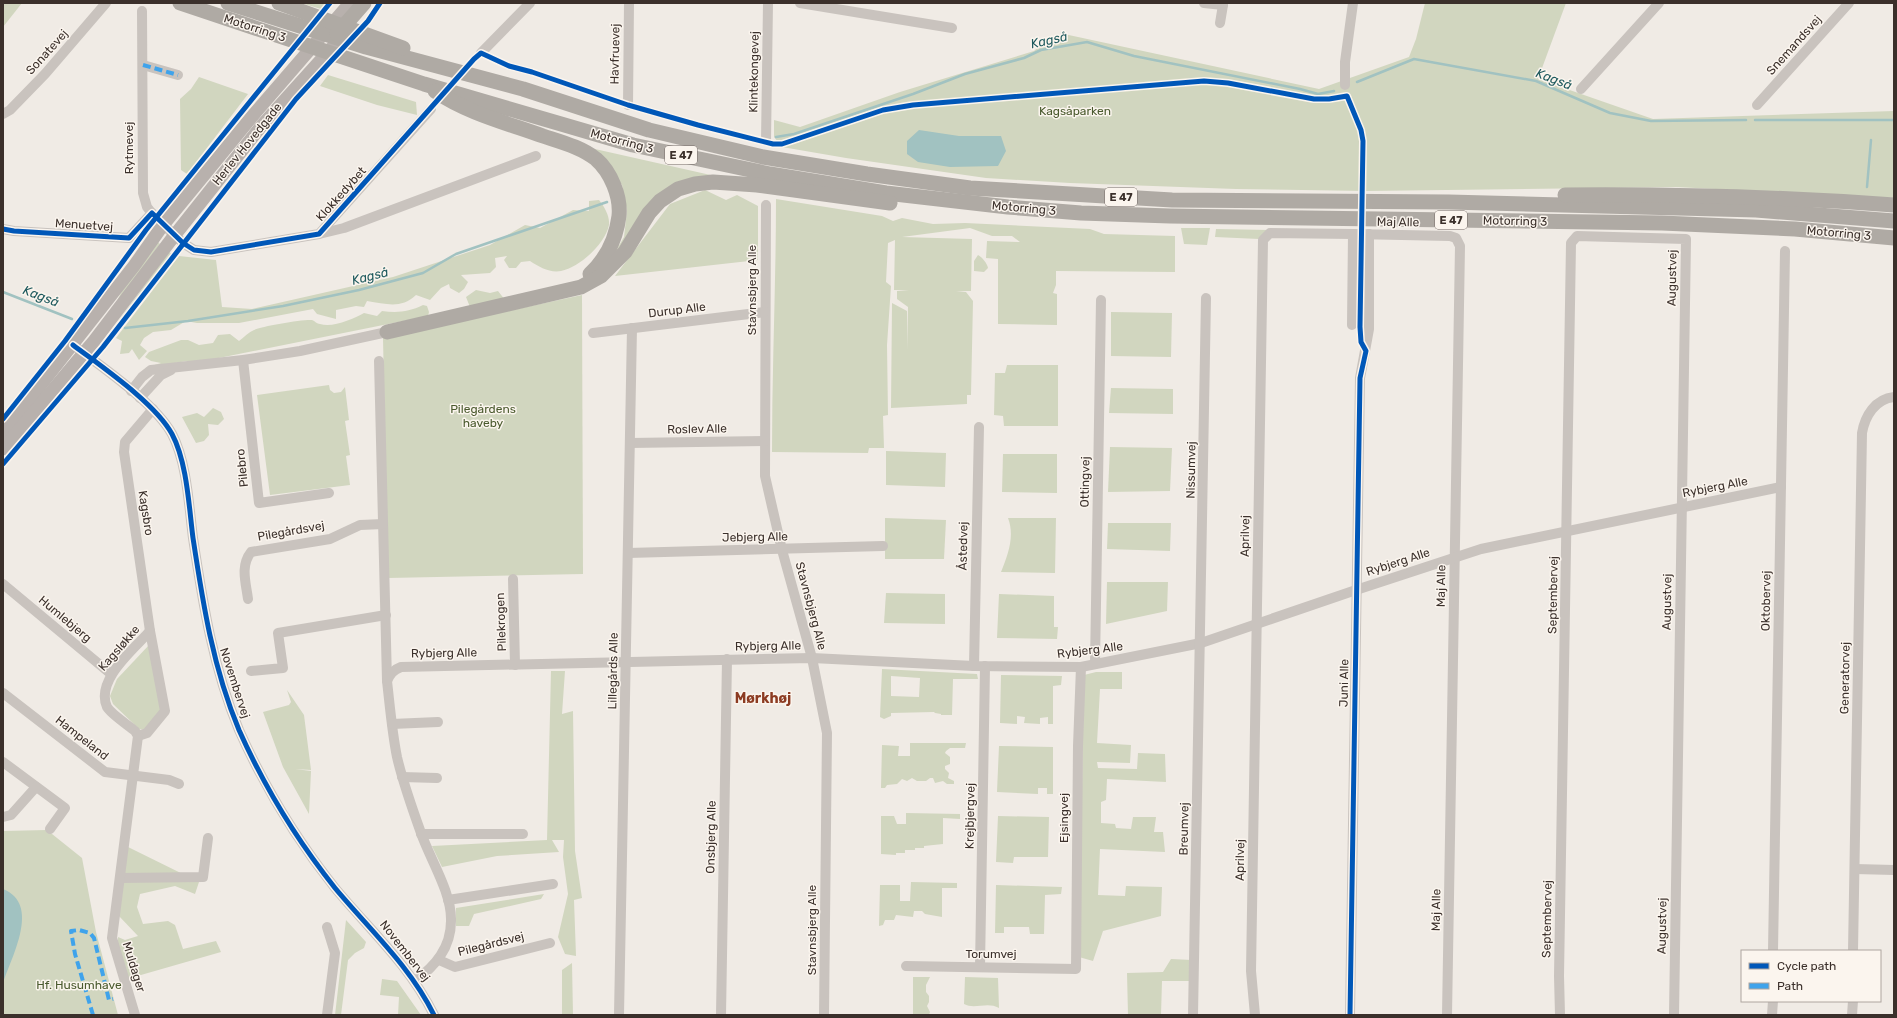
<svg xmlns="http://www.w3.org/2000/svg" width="1897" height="1018" viewBox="0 0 1897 1018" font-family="Rubik,sans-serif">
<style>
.green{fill:#d1d6bf;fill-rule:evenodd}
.water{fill:#a1c2c1}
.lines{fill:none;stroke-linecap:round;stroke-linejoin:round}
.stream{stroke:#a1c2c1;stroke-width:2.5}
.minor{stroke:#c9c3be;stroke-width:10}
.major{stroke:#b8b1ad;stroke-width:13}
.highway{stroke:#afaaa4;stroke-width:15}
.quiet{stroke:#3fa3eb;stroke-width:4;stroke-dasharray:8 4;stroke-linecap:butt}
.cycleway-casing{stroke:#fbf5ee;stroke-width:8}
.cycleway{stroke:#0057b8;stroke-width:5}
.labels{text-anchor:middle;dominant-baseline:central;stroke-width:3;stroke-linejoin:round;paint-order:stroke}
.shield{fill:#fbf5ee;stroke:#756b66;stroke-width:1}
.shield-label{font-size:11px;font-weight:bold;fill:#3b302b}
.street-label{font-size:12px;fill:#3b302b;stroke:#fbf5ee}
.park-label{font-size:12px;fill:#4a5a2e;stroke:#fbf5ee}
.water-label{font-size:13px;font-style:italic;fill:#1f5a5e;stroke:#fbf5ee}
.quarter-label{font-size:14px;font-weight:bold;fill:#8c3b22;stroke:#fbf5ee}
</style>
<rect width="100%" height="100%" fill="#f0ebe5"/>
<g class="green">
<path d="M3,3H22L3,27Z"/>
<path d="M301,3H326L321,9Z"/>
<path d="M1425,3H1566L1538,79L1653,119L1894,111V198L1676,187L1366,191L1236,189L1070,183L986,178L846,158L782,147L774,137V120L800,127L900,92L1034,51L1047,40L1064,34L1319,89L1409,57L1416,39Z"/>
<path d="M328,75L416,102L417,115L377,105L320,86Z"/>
<path d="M199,77L248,94L187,174L181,170L180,99L191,89Z"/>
<path d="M586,147L715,176L690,180L606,268L624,237L627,211L622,185L604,160Z"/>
<path d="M705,190L726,200L737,195L758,206V260L615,276L670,204Z"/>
<path d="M776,199L882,216L893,221L902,218L933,224L965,223L1090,229L1104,234L1175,236V272L1056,271V285L1053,293L1057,294V325L998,324V259L986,258L987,241L1020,242L1012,236H992L970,228L902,237L972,239L971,291H956L966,292L973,301L971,395H967V404L891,408L892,303L907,311V350L908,307L897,299V291L909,290H894L895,240L888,243L886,282L891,286L887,345L888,415L883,416L884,448H869L868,453L772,452C772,367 776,283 776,199Z"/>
<path d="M599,200C604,206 610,216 609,225C605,244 580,267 561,271C550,273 539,267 530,261L521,262L516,268H509L504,260L507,256L495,258L496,267L490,273L461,275L468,282L464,289L459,293L450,288L449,284L441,288L430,300L416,295C401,309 387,304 367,301L364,307L356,306L336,310V319L317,314L313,309L239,323H197L186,321L171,330L153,332L144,338L140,345L147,351L139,360L132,349L129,353L120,354L122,341L116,338L179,256L216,260L222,307L252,309L393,277L490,245L525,225L540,228L573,210L589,211V201Z"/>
<path d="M1181,228H1210L1207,245L1184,244Z"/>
<path d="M1216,229L1270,230L1259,239L1215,237Z"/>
<path d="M158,242L160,244L113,309L122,291Z"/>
<path d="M169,252L172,254L103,344L102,343Z"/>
<path d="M978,255C982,257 987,263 988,268L984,272L974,271V261Z"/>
<path d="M476,290L490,293L498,291L505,300L470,307L466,297Z"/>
<path d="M582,295L583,574L388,578L383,338Z"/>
<path d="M423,305L427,306L429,312L428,316L204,361H187L145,368L161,363L151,361L145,357L149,352L181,340H188L199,345L213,343L218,335L230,334L239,341C244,337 249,332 254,330C262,326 304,319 312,320C315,321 317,324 320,324C333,328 353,319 364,313L377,316L382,311C397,313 409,312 423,305Z"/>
<path d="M1111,312L1172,313L1171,357L1111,356Z"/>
<path d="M1007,365H1058V426H1004L1003,416L994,415L995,373H1005Z"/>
<path d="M329,385L330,390L334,393L341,392L345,387L349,420L345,421L350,455L346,456L350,485L270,495L257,395Z"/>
<path d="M1111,388L1173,389V414L1109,413Z"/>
<path d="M213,408L221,412L224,419L218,425L208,424L209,435L204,441L196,443L182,417L197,413L204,417Z"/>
<path d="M1110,447L1172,448L1170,491L1108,492Z"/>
<path d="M886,451L946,453L945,487L886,485Z"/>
<path d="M1003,454H1057V493L1002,492Z"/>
<path d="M885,518L946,520L944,559H885Z"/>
<path d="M1008,518H1056L1055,573L1001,572C1008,555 1015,536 1008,518Z"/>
<path d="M1108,523H1171L1170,551L1107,549Z"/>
<path d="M1107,582H1168L1167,611L1106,624Z"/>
<path d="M886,593L945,594V624L884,623Z"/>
<path d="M999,594L1054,596V627H1058L1057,639L997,638Z"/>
<path d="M150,644L161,710L145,730L139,729L113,704L110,696L117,679Z"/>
<path d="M882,669L977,674L978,679H953L952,715H941V714L935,713L934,712L891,713V716L884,719L880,717ZM891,676L920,678L919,697L891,696Z"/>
<path d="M551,671H565L562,714L573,711L575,851L582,898L574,900L576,956L565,954L558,937L568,894L563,857L564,840H552L559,852L497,856L442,867L432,846L547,840Z"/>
<path d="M1096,672H1122V689H1100L1097,743L1131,745L1130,763L1097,762L1098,768L1137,769L1138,753L1165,754L1166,782L1107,779L1106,800L1101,802V823L1115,824L1116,828L1131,829L1133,817H1156L1154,832H1163L1165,852L1100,849L1098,895L1125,896L1126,886L1162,887L1161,916L1103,931L1093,961L1079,957L1084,675Z"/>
<path d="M1001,675L1062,676L1061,685L1053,686V724H1048V717L1040,718V724L1024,723L1025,717L1017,716V724L1000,723Z"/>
<path d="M287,690L304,715L311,770L295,769L311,771L309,814L283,767L263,712L289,705L291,702Z"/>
<path d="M910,743H966L965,748H950L946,751L945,753L950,757V764L945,766V769L949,773L948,778L954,781V784H947L943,781L935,783L933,778H930L926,781H917L912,778L907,781L902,779L897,784L887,785L885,788H881L882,745L899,746L898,756H910Z"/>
<path d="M999,746L1053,747V794H1047V788H1038V794L997,792Z"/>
<path d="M906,813L960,814V819L943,818V844L924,846V848H915V850H905V853H896V855L881,854V816H894L897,824H906Z"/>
<path d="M998,816L1049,817L1048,857H1014L1013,863L996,862Z"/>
<path d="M47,830L82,858L96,932L118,1015H3V831Z"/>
<path d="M128,847L199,882L195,894L175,886L140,894L137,907L143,924L168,921L175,925L183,949L216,941L221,952L127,979L118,945V937L125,940L138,936L119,916Z"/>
<path d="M911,882L957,883V888H942V917L925,914L922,911H914L913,917L896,915L894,920H885L883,925L879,926L880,885H900V901H910Z"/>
<path d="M996,885L1062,887L1061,894L1045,895L1044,934H1030L1029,927H1004V933H995Z"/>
<path d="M544,894L541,899L474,914L469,926H456V908Z"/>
<path d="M346,920L366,942L364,948L355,953L348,960L341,1015H335Z"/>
<path d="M1171,959L1192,960V981H1162L1161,1015H1128L1127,973L1163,972Z"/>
<path d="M572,963L573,1015H562V970Z"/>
<path d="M913,977H930L926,985V992L929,996V1002L927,1006L930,1012L929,1015H913Z"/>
<path d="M965,977L998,978L999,1008C987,1001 975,1010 964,1004Z"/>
<path d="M382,979L397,981L421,1015H398L399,997L380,995Z"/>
</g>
<g class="water">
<path d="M919,130L959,136H1001L1006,151L998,166L950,167L918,162L907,154V141Z"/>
<path d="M3,889C41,904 12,956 3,983Z"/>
</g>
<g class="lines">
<g class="stream">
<path d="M1357,82L1414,59L1536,81L1610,113L1651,121L1746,120"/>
<path d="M1755,120H1894"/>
<path d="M776,137L794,134L913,94L965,74L1024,58L1041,50L1087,42L1134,56L1300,89L1318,94L1334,91"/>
<path d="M1867,187L1871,140"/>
<path d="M3,292L72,319"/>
<path d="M125,328L188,321L283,306L359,290L423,273L456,254L607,202"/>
</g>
<g class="minor">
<path d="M800,3L952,28"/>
<path d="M1204,3L1223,5V3"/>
<path d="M142,11L143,193L147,207L154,216L183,243L194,250L211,252L319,234L431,109"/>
<path d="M1220,23L1223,5"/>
<path d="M481,53L530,3"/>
<path d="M143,65L178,75"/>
<path d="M1345,85V62L1353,3"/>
<path d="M1581,89L1659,3"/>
<path d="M628,105L629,3"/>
<path d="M1757,105L1849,3"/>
<path d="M3,114L10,110L45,74L106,3"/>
<path d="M766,141L768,3"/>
<path d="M766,205L765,476L782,550L812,658L827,733L824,1015"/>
<path d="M3,229L14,231L129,238L152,213"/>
<path d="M319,234L344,228L536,156"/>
<path d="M1353,234L1450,236L1456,238L1460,246L1447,1015"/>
<path d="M593,333L765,312"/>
<path d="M73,345C102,367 155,403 172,434C187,462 189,507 193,538C203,604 213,668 239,730C264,786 296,839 335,888C369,929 410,966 434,1015"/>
<path d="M243,360L259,503L329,493"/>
<path d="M379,361L387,681C390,707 392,732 397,757C403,783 412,808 421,833C430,859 452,893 451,921C451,948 435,966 415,981"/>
<path d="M131,391L142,377L151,370L243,360L300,351L387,332"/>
<path d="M140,398L161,375L171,370"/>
<path d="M630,443L765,441"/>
<path d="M628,553L883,546"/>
<path d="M513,579L515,665"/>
<path d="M3,584L111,674"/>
<path d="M248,599C246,583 240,566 251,552L330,539L360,525L383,524"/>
<path d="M1095,664L1101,300"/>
<path d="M974,666L979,427"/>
<path d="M251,671L283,668L278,633L386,615"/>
<path d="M387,681C390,674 393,670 401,667L812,658L974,666L1081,667L1201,643L1356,590L1481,549L1781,487"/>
<path d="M3,693L105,772L169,780L179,784"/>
<path d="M392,724L438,722"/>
<path d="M138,736L147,733L165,711L150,631L124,452L125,442L153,409"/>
<path d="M3,762L65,808L50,829"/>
<path d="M402,777L437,778"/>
<path d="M3,817L11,815L36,787"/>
<path d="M421,834H523"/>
<path d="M1855,869L1894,870"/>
<path d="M120,878L203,877L208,838"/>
<path d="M448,900L553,884"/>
<path d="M327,927L335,953L327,1015"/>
<path d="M1773,951L1785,251"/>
<path d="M1853,951L1862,433C1865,416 1875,399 1894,397"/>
<path d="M439,960L455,967L550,943"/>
<path d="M906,966L1076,969L1078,746L1081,667"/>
<path d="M980,967L985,666"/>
<path d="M135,1015L112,938L138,736L135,731C128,725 111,714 107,707C95,680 134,649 150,631"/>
<path d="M619,1015L632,328"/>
<path d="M721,1015L727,659"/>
<path d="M1193,1015L1206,298"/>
<path d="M1255,1015L1251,971L1263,240L1270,233L1353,234L1352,325"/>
<path d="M1350,1015L1360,378L1369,329V234"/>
<path d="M1560,1015L1559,976L1571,243L1577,236L1686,239L1674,1015"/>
<path d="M1772,1015L1773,1001"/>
<path d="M1852,1015L1853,1001"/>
</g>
<g class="major">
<path d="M3,433L134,266L163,225L255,113L350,3"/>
<path d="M3,449L94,341L174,236L263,124L346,32"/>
</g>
<g class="highway">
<path d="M180,3L424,84L633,145L770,174L886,193L1008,207L1081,213L1170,216L1662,223L1795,229L1894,238"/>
<path d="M228,3L366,47L523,89L649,130L763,157L867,174L970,188L1172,200L1449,202L1756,210L1894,221"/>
<path d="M279,3L403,48"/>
<path d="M337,34L364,3"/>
<path d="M435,91C467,113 507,123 543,136C561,142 581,147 596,159C611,172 621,197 619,216C616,240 607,258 590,274"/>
<path d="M1565,195C1675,194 1785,197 1894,205"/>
<path d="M387,332L581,287L601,276L625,252L649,213L660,201L678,189L695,184L713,182L757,185L890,203"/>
</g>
<g class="quiet">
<path d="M143,65L178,75"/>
<path d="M93,1015L75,954L71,931L79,930L90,933L94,938L109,1000L113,999"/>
</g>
<g class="cycleway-casing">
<g id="cycleway">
<path d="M3,229L14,231L129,238L152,213L183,243L194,250L211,252L319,234L474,59L481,53L509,66L532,72L628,105L698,125L773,144H782L883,110L913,105L1204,81L1228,83L1314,99H1329L1347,96L1361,130L1363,141L1360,327L1361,342L1366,351L1360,378L1350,1015"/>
<path d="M73,345C102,367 155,403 172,434C187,462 189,507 193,538C203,604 213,668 239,730C264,786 296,839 335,888C369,929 410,966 434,1015"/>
<path d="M3,419L65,341L146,230L330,3"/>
<path d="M3,464L103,347L296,99L368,21L380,3"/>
</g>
</g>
<use href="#cycleway" class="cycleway"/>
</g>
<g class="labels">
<g class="shield">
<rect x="665" y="146" width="32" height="18" rx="3"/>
<rect x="1105" y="188" width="32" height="18" rx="3"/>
<rect x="1435" y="211" width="32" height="18" rx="3"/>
</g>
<g class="shield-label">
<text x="681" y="155">E 47</text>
<text x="1121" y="197">E 47</text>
<text x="1451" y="220">E 47</text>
</g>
<g class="street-label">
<text transform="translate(255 28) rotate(18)">Motorring 3</text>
<text transform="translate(1794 45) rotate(-48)">Snemandsvej</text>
<text transform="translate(47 52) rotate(-48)">Sonatevej</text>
<text transform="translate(615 54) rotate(-89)">Havfruevej</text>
<text transform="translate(754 72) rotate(-89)">Klintekongevej</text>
<text transform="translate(622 141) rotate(15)">Motorring 3</text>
<text transform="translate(247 144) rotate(-51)">Herlev Hovedgade</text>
<text transform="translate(129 148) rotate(-90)">Rytmevej</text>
<text transform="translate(341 194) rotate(-48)">Klokkedybet</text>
<text transform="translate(1024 208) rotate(5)">Motorring 3</text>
<text transform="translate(1515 221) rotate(1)">Motorring 3</text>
<text transform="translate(1398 222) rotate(1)">Maj Alle</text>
<text transform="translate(84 225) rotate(4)">Menuetvej</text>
<text transform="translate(1839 233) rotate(5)">Motorring 3</text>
<text transform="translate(1672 278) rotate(-89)">Augustvej</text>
<text transform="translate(752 290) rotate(-90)">Stavnsbjerg Alle</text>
<text transform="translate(677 310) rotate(-7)">Durup Alle</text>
<text transform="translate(697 429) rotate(-1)">Roslev Alle</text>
<text transform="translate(242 468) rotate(-96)">Pilebro</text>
<text transform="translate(1191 470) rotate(-89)">Nissumvej</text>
<text transform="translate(1085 482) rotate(-89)">Ottingvej</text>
<text transform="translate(1715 487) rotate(-11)">Rybjerg Alle</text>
<text transform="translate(146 513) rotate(81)">Kagsbro</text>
<text transform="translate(291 531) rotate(-10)">Pilegårdsvej</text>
<text transform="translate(1245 536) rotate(-89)">Aprilvej</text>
<text transform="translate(755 537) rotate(-1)">Jebjerg Alle</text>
<text transform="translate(963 546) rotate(-89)">Åstedvej</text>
<text transform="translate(1398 562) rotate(-18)">Rybjerg Alle</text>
<text transform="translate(1441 586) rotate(-89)">Maj Alle</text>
<text transform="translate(1553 595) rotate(-89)">Septembervej</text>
<text transform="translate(1766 601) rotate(-89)">Oktobervej</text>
<text transform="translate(1667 602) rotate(-89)">Augustvej</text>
<text transform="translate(811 606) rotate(75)">Stavnsbjerg Alle</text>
<text transform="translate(65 619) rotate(40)">Humlebjerg</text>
<text transform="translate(501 622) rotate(-92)">Pilekrogen</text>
<text transform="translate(768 646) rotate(-1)">Rybjerg Alle</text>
<text transform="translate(119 648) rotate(-49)">Kagsløkke</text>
<text transform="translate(1090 650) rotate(-7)">Rybjerg Alle</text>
<text transform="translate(444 653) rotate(-1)">Rybjerg Alle</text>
<text transform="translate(613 671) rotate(-89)">Lillegårds Alle</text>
<text transform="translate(1845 678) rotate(-89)">Generatorvej</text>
<text transform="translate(235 683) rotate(72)">Novembervej</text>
<text transform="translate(1344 683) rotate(-89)">Juni Alle</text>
<text transform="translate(82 738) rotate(38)">Hampeland</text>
<text transform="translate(970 816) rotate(-89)">Krejbjergvej</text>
<text transform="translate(1064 818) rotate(-90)">Ejsingvej</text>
<text transform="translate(1184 829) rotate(-89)">Breumvej</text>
<text transform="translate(711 837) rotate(-89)">Onsbjerg Alle</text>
<text transform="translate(1240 860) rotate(-89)">Aprilvej</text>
<text transform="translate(1436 910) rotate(-89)">Maj Alle</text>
<text transform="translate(1547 919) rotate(-89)">Septembervej</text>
<text transform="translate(1662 926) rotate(-89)">Augustvej</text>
<text transform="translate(812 930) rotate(-90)">Stavnsbjerg Alle</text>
<text transform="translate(491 944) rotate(-14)">Pilegårdsvej</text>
<text transform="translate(405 951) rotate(52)">Novembervej</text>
<text x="991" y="954">Torumvej</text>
<text transform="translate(134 967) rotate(73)">Muldager</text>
</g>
<g class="park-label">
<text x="1075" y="111">Kagsåparken</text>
<text x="483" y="409">Pilegårdens<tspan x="483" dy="14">haveby</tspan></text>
<text x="79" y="985">Hf. Husumhave</text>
</g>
<g class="water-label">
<text transform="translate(1049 40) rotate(-13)">Kagså</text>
<text transform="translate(1554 79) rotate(21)">Kagså</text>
<text transform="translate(370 276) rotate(-14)">Kagså</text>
<text transform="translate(41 296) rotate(21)">Kagså</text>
</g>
<g class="quarter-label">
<text x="763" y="698">Mørkhøj</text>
</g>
</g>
<rect width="1897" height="1018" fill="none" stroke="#3b302b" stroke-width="8"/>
<rect x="1741" y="950" width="140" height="52" fill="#fbf5ee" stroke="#aea6a0"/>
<rect x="1749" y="963" width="20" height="6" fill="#0057b8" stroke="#aea6a0"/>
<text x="1777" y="970" font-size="12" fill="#3b302b">Cycle path</text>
<rect x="1749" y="983" width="20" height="6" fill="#3fa3eb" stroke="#aea6a0"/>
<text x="1777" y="990" font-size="12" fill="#3b302b">Path</text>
</svg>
